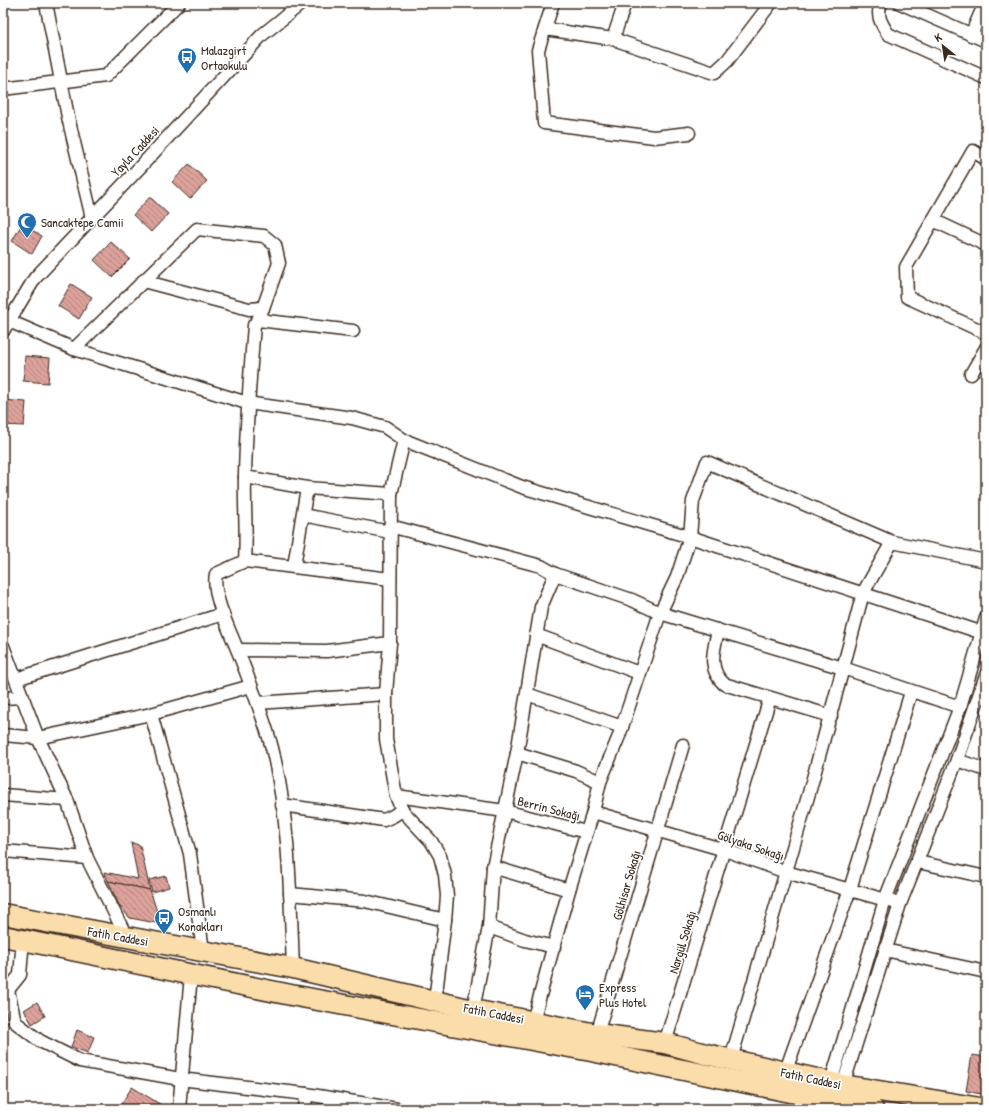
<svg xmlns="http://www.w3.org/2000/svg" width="989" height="1112" viewBox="0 0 989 1112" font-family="'Patrick Hand',sans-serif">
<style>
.building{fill:url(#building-back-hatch);stroke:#3b2a1e}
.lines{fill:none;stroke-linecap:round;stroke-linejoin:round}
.minor-casing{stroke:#3b2a1e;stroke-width:15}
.primary-casing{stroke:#3b2a1e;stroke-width:23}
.minor{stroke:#fff;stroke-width:12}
.primary{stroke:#faddab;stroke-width:20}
.labels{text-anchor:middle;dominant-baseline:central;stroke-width:3.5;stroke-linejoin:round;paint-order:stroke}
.poi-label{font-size:13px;fill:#3b2a1e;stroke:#fff;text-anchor:start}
.street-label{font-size:13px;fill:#3b2a1e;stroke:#fff}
</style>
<defs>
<pattern id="building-back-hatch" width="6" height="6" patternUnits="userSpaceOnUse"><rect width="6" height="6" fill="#dca29b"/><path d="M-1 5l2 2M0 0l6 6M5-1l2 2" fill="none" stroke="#b4847e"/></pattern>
</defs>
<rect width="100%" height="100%" fill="#fff"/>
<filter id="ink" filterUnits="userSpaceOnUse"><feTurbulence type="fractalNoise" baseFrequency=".025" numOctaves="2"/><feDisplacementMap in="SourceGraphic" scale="8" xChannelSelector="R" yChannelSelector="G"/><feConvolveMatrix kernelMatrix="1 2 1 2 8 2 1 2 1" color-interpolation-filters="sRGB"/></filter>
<g filter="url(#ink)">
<g class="building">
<path d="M189,164L207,181L190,199L172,182Z"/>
<path d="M150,197L168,214L151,232L133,215Z"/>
<path d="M22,224L42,236L32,254L12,241Z"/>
<path d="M111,242L130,259L112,277L94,260Z"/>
<path d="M71,284L92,297L79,319L58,306Z"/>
<path d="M25,356L50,358L48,383L23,381Z"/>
<path d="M3,400L26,402L24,426L3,425Z"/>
<path d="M131,843L140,845L150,890L108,881L104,872L138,879Z"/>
<path d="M166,876L169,887L152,892L149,880Z"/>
<path d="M108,881L150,890L161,924L130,918L120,907Z"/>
<path d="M37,1002L45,1016L32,1024L24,1010Z"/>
<path d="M77,1030L94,1037L88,1053L71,1047Z"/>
<path d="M972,1055L986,1057V1095L966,1091Z"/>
<path d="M132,1087L168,1109H118Z"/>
</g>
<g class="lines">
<g class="minor-casing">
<g id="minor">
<path d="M46,3L68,117L92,218"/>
<path d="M553,3L538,50L544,123L654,137L689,133"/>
<path d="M881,3C876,16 881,23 888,34L986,78"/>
<path d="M900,3L986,41"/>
<path d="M545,29L613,39L625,3"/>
<path d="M971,35L985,3"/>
<path d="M613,39L714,73L727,61L771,3"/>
<path d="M3,89L106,76L179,3"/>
<path d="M986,159L973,151L906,267L907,297L986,333"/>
<path d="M933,220L986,245"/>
<path d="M143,281L249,309L263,308"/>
<path d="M258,320L353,331"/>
<path d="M9,321L74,349L247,403L352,418L385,427L404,440L522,487L690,537L983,633"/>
<path d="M3,331L35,278L142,165L262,35L302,3"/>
<path d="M74,349L197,229L264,236L275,245L279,263L263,308L258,320L254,325C250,375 246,425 245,475C244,504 247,532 245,561L216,574C211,596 233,637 241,659C252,688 264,718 272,748C290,820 290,894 293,968"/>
<path d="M971,374L986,348"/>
<path d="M404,440L391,494L390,643L386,694V739L396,796L402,810L431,841L440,856L445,875L447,896L445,920L435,1001"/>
<path d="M245,477L307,488L391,494"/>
<path d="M303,515L390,532"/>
<path d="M390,526L541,566L555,574"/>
<path d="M245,561L390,579"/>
<path d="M294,566L307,488"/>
<path d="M718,630C714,650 707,668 724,684L831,716"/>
<path d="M536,635L639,673"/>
<path d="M3,646L38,738L67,800L87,858L127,938"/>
<path d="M238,650L327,651L390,643"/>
<path d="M16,679L223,614"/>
<path d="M527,694L622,727"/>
<path d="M3,698L23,697"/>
<path d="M258,703L386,694"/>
<path d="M151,714L190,854L203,951"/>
<path d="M3,735L38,738L151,714L251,686"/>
<path d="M517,753L576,771L600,782"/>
<path d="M957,760L986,770"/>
<path d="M3,795L67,800"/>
<path d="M396,796L505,811L586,832"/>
<path d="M282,805L384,820L393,816L402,810"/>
<path d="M593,812L725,850L786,872L893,902"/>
<path d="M3,851L87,858"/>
<path d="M918,862L986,877"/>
<path d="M493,867L569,890"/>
<path d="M290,894L365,901L445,920"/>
<path d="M489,927L525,940L554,947"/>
<path d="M885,950L986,972"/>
<path d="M8,990L15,1022L40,1041L80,1061L180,1079L306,1094L397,1109"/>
<path d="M3,996L20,975L23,939"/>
<path d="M473,1010L489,927L493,867L517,753L541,607L555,574L632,600L660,613L843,668L863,593L892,542L986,561"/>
<path d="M533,1021L569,890L593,812L600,782L619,736L660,613L677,577L690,537L693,501L707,462L892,542"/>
<path d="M597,1034L683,745"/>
<path d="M665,1043L770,698"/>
<path d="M731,1059L809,793L843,668L960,707"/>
<path d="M785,1073L850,889L911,692"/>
<path d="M831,1082L885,900L960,707L986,618"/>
<path d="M843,1085L900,904L957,760L986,675"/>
<path d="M179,1109L191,975"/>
<path d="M305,1109L306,1094"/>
</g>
</g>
<g class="primary-casing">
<g id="primary">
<path d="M3,914L293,968L473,1010L597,1034L665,1043L706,1054L843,1085L986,1109"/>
<path d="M3,936L291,995L591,1051L873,1109"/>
</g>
</g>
<use href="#minor" class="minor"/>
<use href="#primary" class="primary"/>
</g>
</g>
<defs>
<g id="bus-pin" transform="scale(1)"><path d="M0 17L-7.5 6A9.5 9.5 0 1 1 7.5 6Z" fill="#1f6fb2" stroke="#fff"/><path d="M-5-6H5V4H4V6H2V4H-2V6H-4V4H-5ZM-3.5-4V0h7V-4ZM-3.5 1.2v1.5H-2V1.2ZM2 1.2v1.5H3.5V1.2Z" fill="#fff"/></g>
<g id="mosque-pin" transform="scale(1)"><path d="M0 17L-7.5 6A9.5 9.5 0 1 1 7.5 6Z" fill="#1f6fb2" stroke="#fff"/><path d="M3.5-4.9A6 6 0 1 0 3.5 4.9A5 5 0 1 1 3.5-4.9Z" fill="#fff"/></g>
<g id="hotel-pin" transform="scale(1)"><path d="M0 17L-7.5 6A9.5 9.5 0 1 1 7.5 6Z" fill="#1f6fb2" stroke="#fff"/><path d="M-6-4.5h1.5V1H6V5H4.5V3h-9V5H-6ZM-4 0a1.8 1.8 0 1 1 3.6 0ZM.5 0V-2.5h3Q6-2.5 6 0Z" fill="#fff"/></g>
</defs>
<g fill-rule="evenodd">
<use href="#bus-pin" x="187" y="57"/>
<use href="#mosque-pin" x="27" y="222"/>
<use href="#bus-pin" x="164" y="918"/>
<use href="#hotel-pin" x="585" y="994"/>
</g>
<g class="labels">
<g class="poi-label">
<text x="201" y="50">Malazgirt<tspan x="201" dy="15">Ortaokulu</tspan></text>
<text x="41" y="222">Sancaktepe Camii</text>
<text x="178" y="911">Osmanlı<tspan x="178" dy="15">Konakları</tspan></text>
<text x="599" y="987">Express<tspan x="599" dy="15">Plus Hotel</tspan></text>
</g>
<g class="street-label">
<text transform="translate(135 151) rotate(-47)">Yayla Caddesi</text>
<text transform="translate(549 808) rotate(14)">Berrin Sokağı</text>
<text transform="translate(751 845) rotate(19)">Gölyaka Sokağı</text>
<text transform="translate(626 885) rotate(-74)">Gölhisar Sokağı</text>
<text transform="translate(118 936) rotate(10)">Fatih Caddesi</text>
<text transform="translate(682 942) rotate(-73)">Nargül Sokağı</text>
<text transform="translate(494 1013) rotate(11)">Fatih Caddesi</text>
<text transform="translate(811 1078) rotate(12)">Fatih Caddesi</text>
</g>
</g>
<rect width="989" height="1112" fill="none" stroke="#fff" stroke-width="16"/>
<rect x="8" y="8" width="973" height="1096" fill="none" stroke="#3b2a1e" stroke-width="1.5" filter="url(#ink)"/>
<g transform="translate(943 46) rotate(330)" stroke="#ffffff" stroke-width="3" paint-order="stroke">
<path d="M0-3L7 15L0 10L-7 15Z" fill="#3b2a1e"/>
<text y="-6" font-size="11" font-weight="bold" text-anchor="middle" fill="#3b2a1e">K</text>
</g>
</svg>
